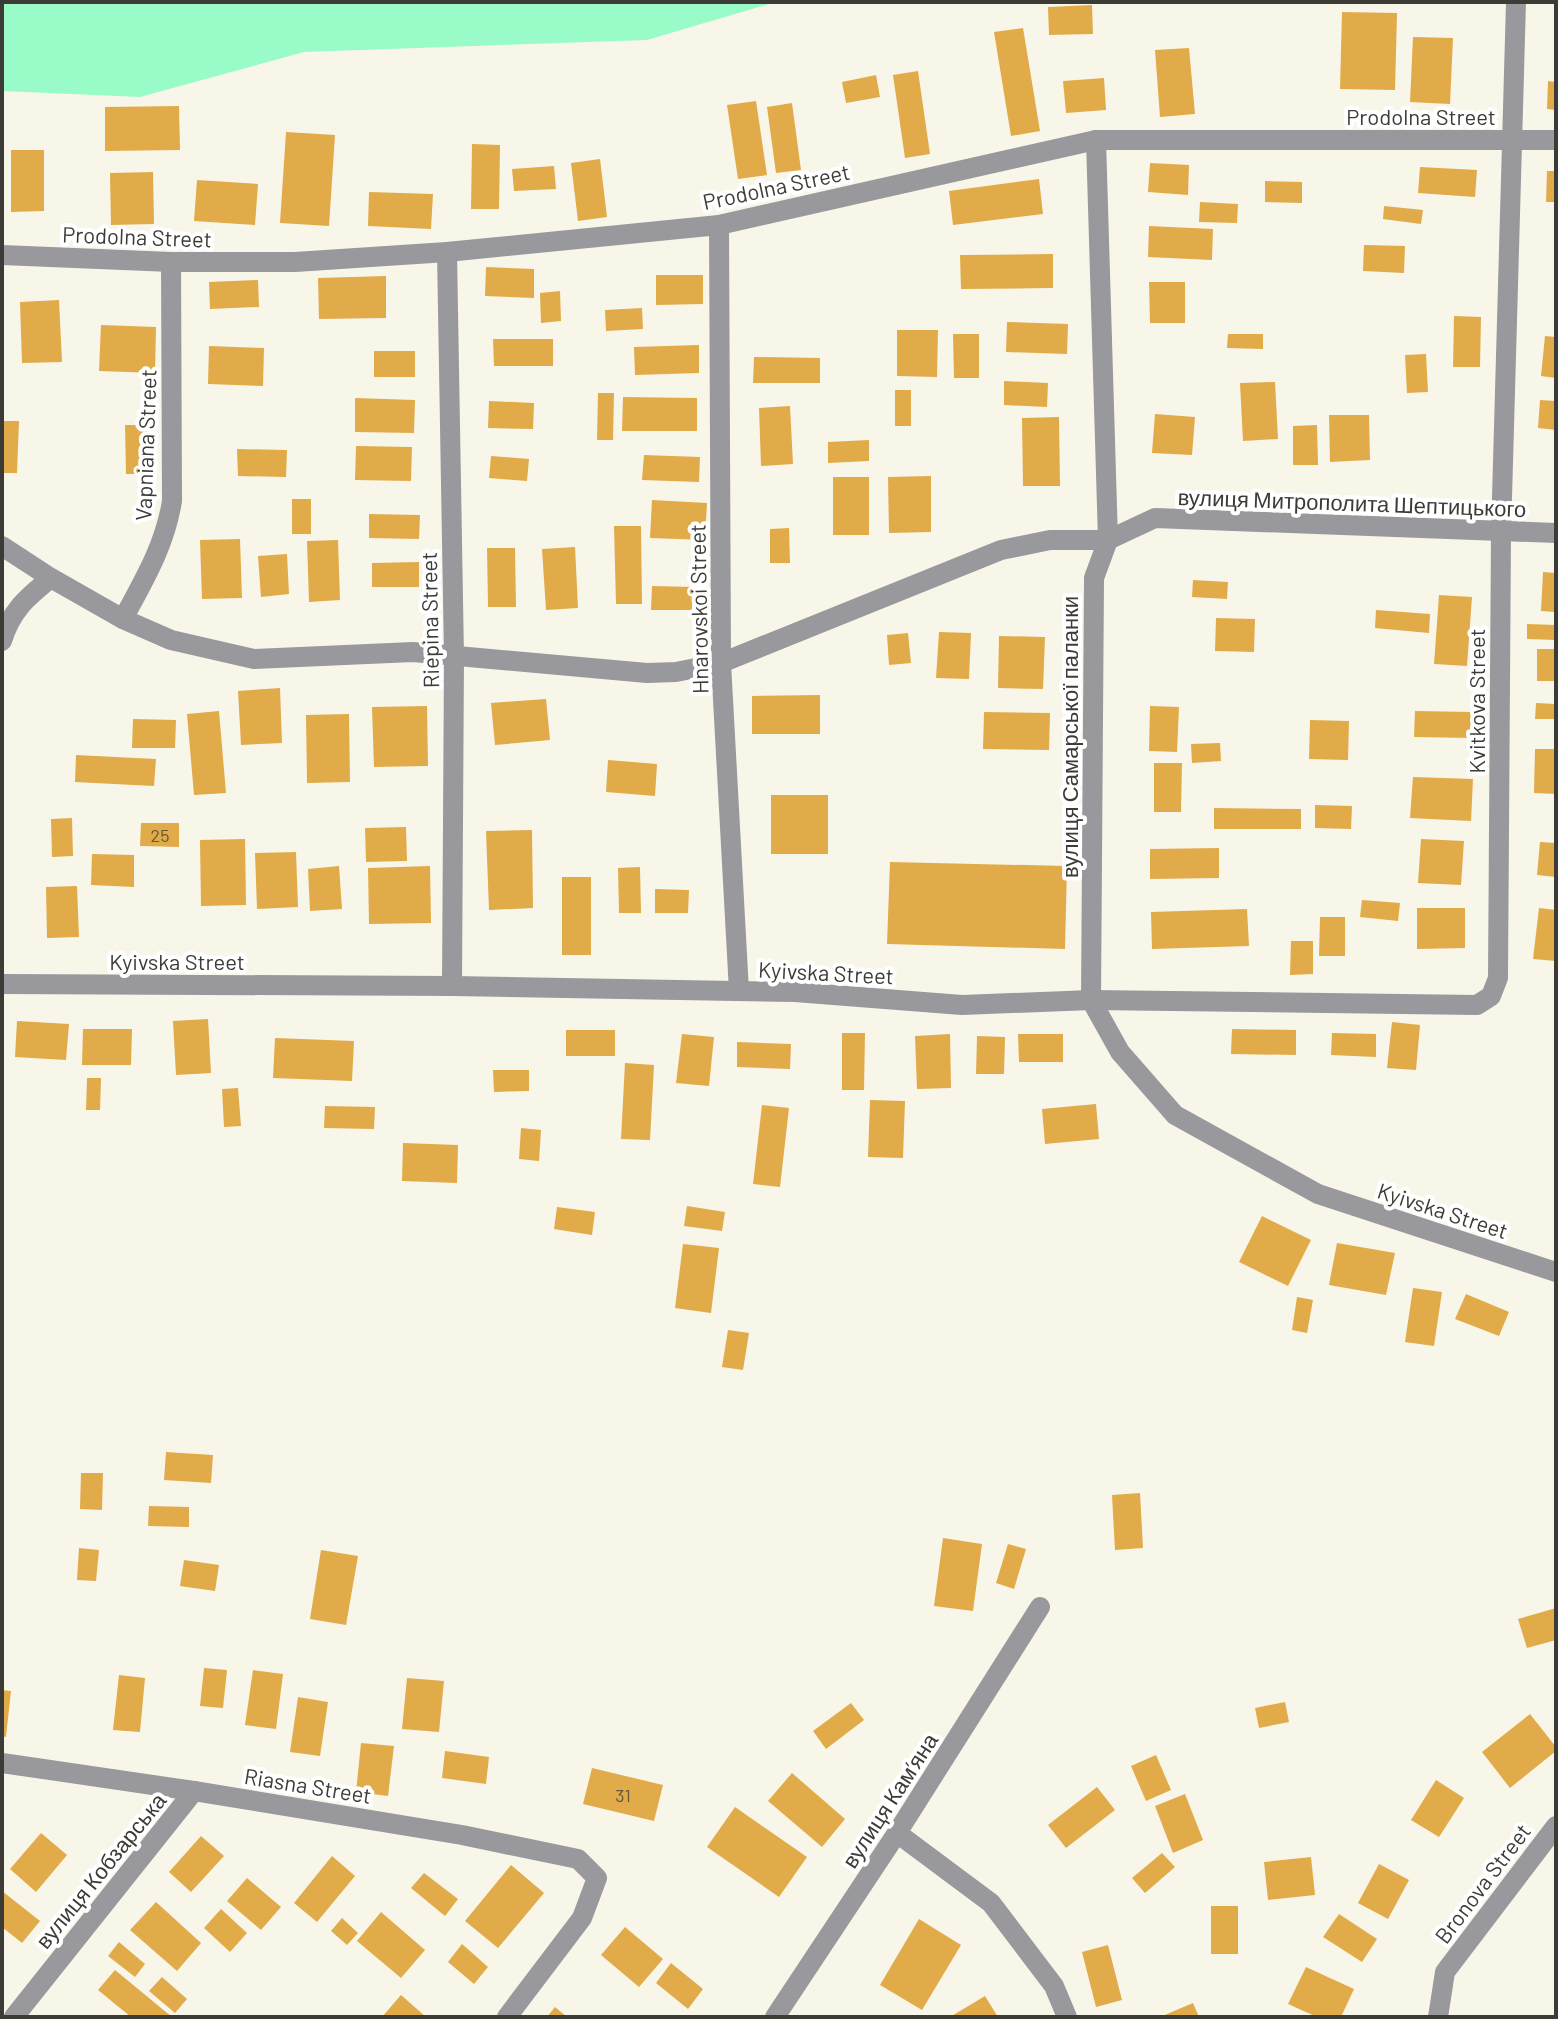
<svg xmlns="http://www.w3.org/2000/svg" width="1558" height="2019" viewBox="0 0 1558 2019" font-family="Barlow,sans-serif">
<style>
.green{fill:#99fcc8}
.building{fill:#e1ab4a}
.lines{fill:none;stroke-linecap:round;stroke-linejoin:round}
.minor{stroke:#98989d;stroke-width:20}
.labels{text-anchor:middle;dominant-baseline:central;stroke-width:8;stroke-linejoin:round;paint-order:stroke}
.number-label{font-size:18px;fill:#65573b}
.street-label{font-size:22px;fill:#3c3b36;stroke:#fff}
</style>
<rect width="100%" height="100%" fill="#f8f6e9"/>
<path class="green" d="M2,2H776L647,40L304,52L140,97L2,91Z"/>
<g class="building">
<path d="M1092,5L1093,34L1049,35L1048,7Z"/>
<path d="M1342,12L1397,13L1395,90L1340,89Z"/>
<path d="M1023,28L1040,131L1011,136L994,32Z"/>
<path d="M1413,37L1453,38L1450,104L1410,102Z"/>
<path d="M1189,48L1195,114L1160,117L1155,50Z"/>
<path d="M918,71L930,154L905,158L893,75Z"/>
<path d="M876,75L880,97L846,103L842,82Z"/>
<path d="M1104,78L1106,110L1066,113L1063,81Z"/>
<path d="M1548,81L1556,82V110L1547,109Z"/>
<path d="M756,101L767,175L738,179L727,105Z"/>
<path d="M792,103L801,170L776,173L767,107Z"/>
<path d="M179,106L180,150L105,151V107Z"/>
<path d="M286,132L335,135L329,226L280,223Z"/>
<path d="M472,144L500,145L499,209H471Z"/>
<path d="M11,150H44V211L11,212Z"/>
<path d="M600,159L607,217L578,221L571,163Z"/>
<path d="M1150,163L1189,165L1188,195L1148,192Z"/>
<path d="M554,166L556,189L514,191L512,169Z"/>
<path d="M1420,167L1477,170L1475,197L1418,193Z"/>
<path d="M1547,171H1556V202H1546Z"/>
<path d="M153,172L154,224L111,225L110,173Z"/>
<path d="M1039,179L1043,214L953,225L949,191Z"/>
<path d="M197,180L258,184L255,225L194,221Z"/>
<path d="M1265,181L1302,182V203L1265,202Z"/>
<path d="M369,192L433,194L431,229L368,226Z"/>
<path d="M1200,202L1238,204L1237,223L1199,222Z"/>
<path d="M1384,206L1423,210L1421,224L1383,219Z"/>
<path d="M1149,226L1213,229L1212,260L1148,257Z"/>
<path d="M1364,245L1405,246L1404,273L1363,271Z"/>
<path d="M1053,254V288L961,289L960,255Z"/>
<path d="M486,267L534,269V298L485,296Z"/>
<path d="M656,275H703V304L656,305Z"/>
<path d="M386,276V318L319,319L318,278Z"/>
<path d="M258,280L259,307L210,309L209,282Z"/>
<path d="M1149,282H1185V323H1150Z"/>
<path d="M560,291L561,321L541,323L540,293Z"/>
<path d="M59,300L62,362L22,363L20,302Z"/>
<path d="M642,308L643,329L606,331L605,310Z"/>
<path d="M1454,316L1481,317L1480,367H1453Z"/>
<path d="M1007,322L1068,324L1067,354L1006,352Z"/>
<path d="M101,325L156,327L155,373L99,371Z"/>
<path d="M897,330H938L937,377L897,376Z"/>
<path d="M953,334H979V378H954Z"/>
<path d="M1228,334H1263V349L1227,348Z"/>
<path d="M1545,336L1556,337V378L1541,376Z"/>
<path d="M493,339H553V366H494Z"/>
<path d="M699,345V373L635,375L634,347Z"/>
<path d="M209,346L264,348L263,386L208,384Z"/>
<rect x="374" y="351" width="41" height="26"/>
<path d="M1426,354L1428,392L1407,393L1405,355Z"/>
<path d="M754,357L820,358V383H753Z"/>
<path d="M1004,381L1048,383L1047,407L1004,405Z"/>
<path d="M1275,382L1278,439L1243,441L1240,383Z"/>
<rect x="895" y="390" width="16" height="36"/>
<path d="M598,393H614L613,440H597Z"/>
<path d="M623,397L697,398V431H622Z"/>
<path d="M355,398L415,400L414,433L355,432Z"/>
<path d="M1540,400L1556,401V430L1538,428Z"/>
<path d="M489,401L534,403L533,429L488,428Z"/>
<path d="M790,406L793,464L761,466L759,408Z"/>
<path d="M1155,414L1195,417L1192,455L1152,453Z"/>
<path d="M1329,415H1369L1370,460L1330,462Z"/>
<path d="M1059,417L1060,486H1023L1022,418Z"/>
<path d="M2,421H19L17,473H2Z"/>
<path d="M125,425H151L152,474H126Z"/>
<path d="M1317,425L1318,465H1293V426Z"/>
<path d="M869,440V461L828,463V442Z"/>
<path d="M356,446L412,447L411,481L355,480Z"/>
<path d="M237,449L287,450L286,477L238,476Z"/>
<path d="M644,455L700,457L699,482L642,480Z"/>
<path d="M491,456L529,459L527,481L489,478Z"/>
<path d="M931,476V532L889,533L888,477Z"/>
<rect x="833" y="477" width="36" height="58"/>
<rect x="292" y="499" width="19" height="35"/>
<path d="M652,500L707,503L705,540L650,538Z"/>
<path d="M369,514L420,515L419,539L369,538Z"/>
<path d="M614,526H641L642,604H616Z"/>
<path d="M789,528L790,563H770V529Z"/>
<path d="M240,539L242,598L202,599L200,540Z"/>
<path d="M338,540L340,600L309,602L307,541Z"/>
<path d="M575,547L578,608L546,610L542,549Z"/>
<path d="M487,548H515L516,607H488Z"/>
<path d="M287,554L289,594L261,597L258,556Z"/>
<path d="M419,562V587H372V563Z"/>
<path d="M1543,572L1556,573V612L1541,611Z"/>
<path d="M1193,580L1228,582L1227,599L1192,597Z"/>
<path d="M652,586L693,587L692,610H651Z"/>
<path d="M1439,595L1472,597L1467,666L1434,664Z"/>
<path d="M1376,610L1430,614L1429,633L1375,628Z"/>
<path d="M1216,618L1255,619L1254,652L1215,651Z"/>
<path d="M1527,624L1556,625V640L1527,639Z"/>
<path d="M939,632L971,633L969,679L936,678Z"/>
<path d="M908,633L911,663L889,665L887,635Z"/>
<path d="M999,636L1045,637L1043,689L998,688Z"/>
<rect x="1537" y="649" width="19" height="32"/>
<path d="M280,688L282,743L241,745L238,691Z"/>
<path d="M820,695V734H752V696Z"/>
<path d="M546,699L550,740L495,745L491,703Z"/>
<path d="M1536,703L1556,704V719H1535Z"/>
<path d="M427,706L428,766L374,767L372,707Z"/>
<path d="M1150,706L1179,707L1177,752L1149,751Z"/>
<path d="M219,711L226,793L194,795L187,714Z"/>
<path d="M1415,711L1472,712V738L1414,737Z"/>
<path d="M984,712L1050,713L1049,750L983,749Z"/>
<path d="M349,714L350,782L307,783L306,715Z"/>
<path d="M133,719L176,720L175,748H132Z"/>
<path d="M1310,720L1349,721L1348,760L1309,759Z"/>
<path d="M1220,743L1221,761L1192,763L1191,744Z"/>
<path d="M1535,749H1556V794L1534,793Z"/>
<path d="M76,755L156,759L154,786L75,782Z"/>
<path d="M608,760L657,764L655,796L606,792Z"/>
<path d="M1154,763H1182L1181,812H1154Z"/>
<path d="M1413,777L1473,779L1471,821L1410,818Z"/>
<rect x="771" y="795" width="57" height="59"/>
<path d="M1315,805L1352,806L1351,829L1315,828Z"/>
<path d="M1214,808L1301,809V829H1214Z"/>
<path d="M72,818L73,856L52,857L51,819Z"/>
<path d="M141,823H179V847L140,846Z"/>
<path d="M406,827L407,861L366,862L365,828Z"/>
<path d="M532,830L533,908L489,910L486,831Z"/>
<path d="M245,839L246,905L201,906L200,840Z"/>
<path d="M1421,839L1464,841L1461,885L1418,883Z"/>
<path d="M1540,842L1556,843V877L1537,875Z"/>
<path d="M1219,848V878L1150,879V849Z"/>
<path d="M296,852L298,907L257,909L255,853Z"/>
<path d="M92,854L134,855V887L91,885Z"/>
<path d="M890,862L1067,866L1065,949L887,944Z"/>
<path d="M339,866L342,909L310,911L308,869Z"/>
<path d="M430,866L431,923L369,924L368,868Z"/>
<path d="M640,867L641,913H619L618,868Z"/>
<rect x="562" y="877" width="29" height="78"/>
<path d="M77,886L79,937L47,938L46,887Z"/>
<path d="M655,889L689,890L688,913H655Z"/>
<path d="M1362,900L1400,903L1398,921L1360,917Z"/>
<path d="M1417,908H1465V948L1417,949Z"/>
<path d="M1539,908L1556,910V961L1533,959Z"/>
<path d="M1247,909L1249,946L1152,949L1151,912Z"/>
<path d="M1320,917H1345V956H1319Z"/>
<path d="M1291,941H1313V974L1290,975Z"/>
<path d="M208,1019L211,1073L176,1075L173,1021Z"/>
<path d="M17,1021L69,1024L66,1060L15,1057Z"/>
<path d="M1392,1022L1420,1025L1416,1070L1387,1068Z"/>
<path d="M83,1029H132L131,1065H82Z"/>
<path d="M1232,1029L1296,1030V1055L1231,1054Z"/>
<rect x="566" y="1030" width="49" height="26"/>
<path d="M842,1033H865L864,1090H842Z"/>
<path d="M1332,1033L1376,1034V1057L1331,1055Z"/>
<path d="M682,1034L714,1037L709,1086L676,1083Z"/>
<path d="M950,1034L951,1088L917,1089L915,1036Z"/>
<path d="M1018,1034H1063V1062H1019Z"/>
<path d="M977,1036L1005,1037L1004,1074H976Z"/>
<path d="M275,1038L354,1041L352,1081L273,1078Z"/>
<path d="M737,1042L791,1044L790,1069L737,1067Z"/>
<path d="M625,1063L654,1065L650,1140L621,1139Z"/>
<path d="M493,1070H529V1091L494,1092Z"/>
<path d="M87,1078H101L100,1110H86Z"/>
<path d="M238,1088L241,1126L224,1127L222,1089Z"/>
<path d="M870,1100L905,1101L903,1158L868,1157Z"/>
<path d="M1096,1104L1099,1139L1045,1144L1042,1109Z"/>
<path d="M762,1105L789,1108L780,1187L753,1184Z"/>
<path d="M325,1106L375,1107L374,1129L324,1128Z"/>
<path d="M521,1128L541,1130L539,1161L519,1159Z"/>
<path d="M403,1143L458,1145L457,1183L402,1181Z"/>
<path d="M687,1206L725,1212L722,1231L684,1226Z"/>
<path d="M557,1207L595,1212L592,1235L554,1229Z"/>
<path d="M1262,1216L1311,1240L1288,1286L1239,1262Z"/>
<path d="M1337,1243L1395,1253L1386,1295L1329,1285Z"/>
<path d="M683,1244L719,1248L711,1313L675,1308Z"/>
<path d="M1413,1288L1442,1292L1434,1346L1405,1342Z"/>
<path d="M1466,1294L1509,1312L1499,1336L1455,1319Z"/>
<path d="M1297,1297L1313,1300L1307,1333L1292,1330Z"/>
<path d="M728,1330L749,1333L743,1370L722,1367Z"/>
<path d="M166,1452L213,1455L211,1483L164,1480Z"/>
<path d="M81,1473H103L102,1510L80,1509Z"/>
<path d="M1140,1493L1143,1548L1115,1550L1112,1495Z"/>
<path d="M149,1506L189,1507V1527L148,1526Z"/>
<path d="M943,1538L982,1544L973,1611L934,1606Z"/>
<path d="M1008,1544L1026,1549L1014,1589L996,1583Z"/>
<path d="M79,1548L99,1550L96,1581L77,1580Z"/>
<path d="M321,1550L358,1556L346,1625L310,1619Z"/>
<path d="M184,1560L219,1565L215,1591L180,1586Z"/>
<path d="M1556,1608V1640L1527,1648L1518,1619Z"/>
<path d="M204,1668L227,1670L223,1708L200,1706Z"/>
<path d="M253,1670L283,1674L276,1729L245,1725Z"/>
<path d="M119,1675L145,1678L140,1732L113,1730Z"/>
<path d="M407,1678L444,1681L439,1732L402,1729Z"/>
<path d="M2,1690L11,1691L6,1737L2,1736Z"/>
<path d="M298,1697L328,1702L320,1756L290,1752Z"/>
<path d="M1285,1702L1289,1722L1259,1728L1255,1708Z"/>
<path d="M851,1703L864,1720L826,1749L813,1731Z"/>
<path d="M1530,1714L1556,1747V1751L1510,1788L1482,1752Z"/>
<path d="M361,1743L394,1746L388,1796L356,1792Z"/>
<path d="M445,1751L489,1757L486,1784L442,1778Z"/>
<path d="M1156,1755L1171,1790L1146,1801L1131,1766Z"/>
<path d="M592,1768L663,1785L654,1821L583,1804Z"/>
<path d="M792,1773L845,1819L822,1847L768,1801Z"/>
<path d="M1436,1780L1464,1798L1439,1837L1411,1820Z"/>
<path d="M1097,1787L1115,1810L1066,1848L1048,1825Z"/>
<path d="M1185,1794L1203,1840L1173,1853L1155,1806Z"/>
<path d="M735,1807L807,1857L779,1897L707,1847Z"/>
<path d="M41,1833L67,1855L36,1892L10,1869Z"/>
<path d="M201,1836L224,1856L191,1892L169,1872Z"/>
<path d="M1162,1853L1175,1867L1145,1893L1132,1878Z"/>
<path d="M332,1856L355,1876L317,1922L294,1903Z"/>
<path d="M1311,1857L1315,1895L1268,1900L1264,1862Z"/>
<path d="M1379,1864L1409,1880L1388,1919L1358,1903Z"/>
<path d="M511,1865L544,1893L498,1948L465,1921Z"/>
<path d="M424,1873L458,1899L445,1916L411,1888Z"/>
<path d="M247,1878L281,1907L261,1930L227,1901Z"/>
<path d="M2,1891L40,1921L22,1943L2,1927Z"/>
<path d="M156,1902L201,1943L177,1971L130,1930Z"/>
<rect x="1211" y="1906" width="27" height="48"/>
<path d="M221,1909L247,1933L230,1952L204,1928Z"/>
<path d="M381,1912L425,1950L401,1978L357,1941Z"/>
<path d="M1339,1914L1377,1939L1362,1962L1323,1937Z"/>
<path d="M342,1918L358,1933L347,1945L331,1931Z"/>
<path d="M919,1919L961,1945L922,2010L880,1985Z"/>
<path d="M625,1927L663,1959L639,1987L601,1955Z"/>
<path d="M119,1942L145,1964L135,1977L108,1956Z"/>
<path d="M462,1944L488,1967L474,1984L448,1962Z"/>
<path d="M1108,1945L1122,2000L1096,2007L1082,1952Z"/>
<path d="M671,1963L703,1989L688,2009L656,1983Z"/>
<path d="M1306,1967L1354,1989L1341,2017H1317L1288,2004Z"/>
<path d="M115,1970L172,2017H131L98,1990Z"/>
<path d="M162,1977L187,1999L175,2013L149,1991Z"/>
<path d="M401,1995L426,2017H382Z"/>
<path d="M985,1996L998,2017H950Z"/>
<path d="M1193,2003L1199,2017H1160Z"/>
<path d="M555,2007L567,2017H547Z"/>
</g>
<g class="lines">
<g class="minor">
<path d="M719,225L721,663L739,991"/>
<path d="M447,252L454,657L452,986"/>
<path d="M2,255L171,262H295L447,252L719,225L1096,140H1556"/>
<path d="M2,546L51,578L123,619L171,640L254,659L413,652L647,673L676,672L721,663L1001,550L1050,540H1108L1155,518L1556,533"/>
<path d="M123,619C144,580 165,545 172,501L171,262"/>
<path d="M2,641C11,611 26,598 51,578"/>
<path d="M2,984L452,986L795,992L962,1005L1091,1000L1477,1005L1491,996L1498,978L1501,533L1516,2"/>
<path d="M1091,1000L1094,578L1108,540L1096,140"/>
<path d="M1091,1000L1120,1052L1175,1115L1318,1194L1556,1272"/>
<path d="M2,1763L194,1791L462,1835L578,1859L597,1878L582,1918L507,2017"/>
<path d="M897,1833L991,1903L1054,1986L1067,2017"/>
<path d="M14,2017L194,1791"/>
<path d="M775,2017L897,1833L1040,1607"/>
<path d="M1438,2017L1445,1972L1556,1826"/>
</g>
</g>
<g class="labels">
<g class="number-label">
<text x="160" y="835">25</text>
<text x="623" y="1795">31</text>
</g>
<g class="street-label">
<text x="1421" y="116">Prodolna Street</text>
<text transform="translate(776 186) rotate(-12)">Prodolna Street</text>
<text transform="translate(137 236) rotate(2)">Prodolna Street</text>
<text transform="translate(145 445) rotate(-88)">Vapniana Street</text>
<text transform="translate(1352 502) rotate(2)">вулиця Митрополита Шептицького</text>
<text transform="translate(698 609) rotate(-91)">Hnarovskoi Street</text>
<text transform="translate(429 620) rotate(-91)">Riepina Street</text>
<text transform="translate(1476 701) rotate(-90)">Kvitkova Street</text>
<text transform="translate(1069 737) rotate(-90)">вулиця Самарської паланки</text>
<text x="177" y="961">Kyivska Street</text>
<text transform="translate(826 972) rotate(3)">Kyivska Street</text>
<text transform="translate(1443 1210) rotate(18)">Kyivska Street</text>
<text transform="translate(308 1785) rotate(9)">Riasna Street</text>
<text transform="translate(889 1800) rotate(-57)">вулиця Кам’яна</text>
<text transform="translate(100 1870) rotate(-51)">вулиця Кобзарська</text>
<text transform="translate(1482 1883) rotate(-53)">Bronova Street</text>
</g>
</g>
<rect width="1558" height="2019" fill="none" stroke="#3c3b36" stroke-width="8"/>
</svg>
